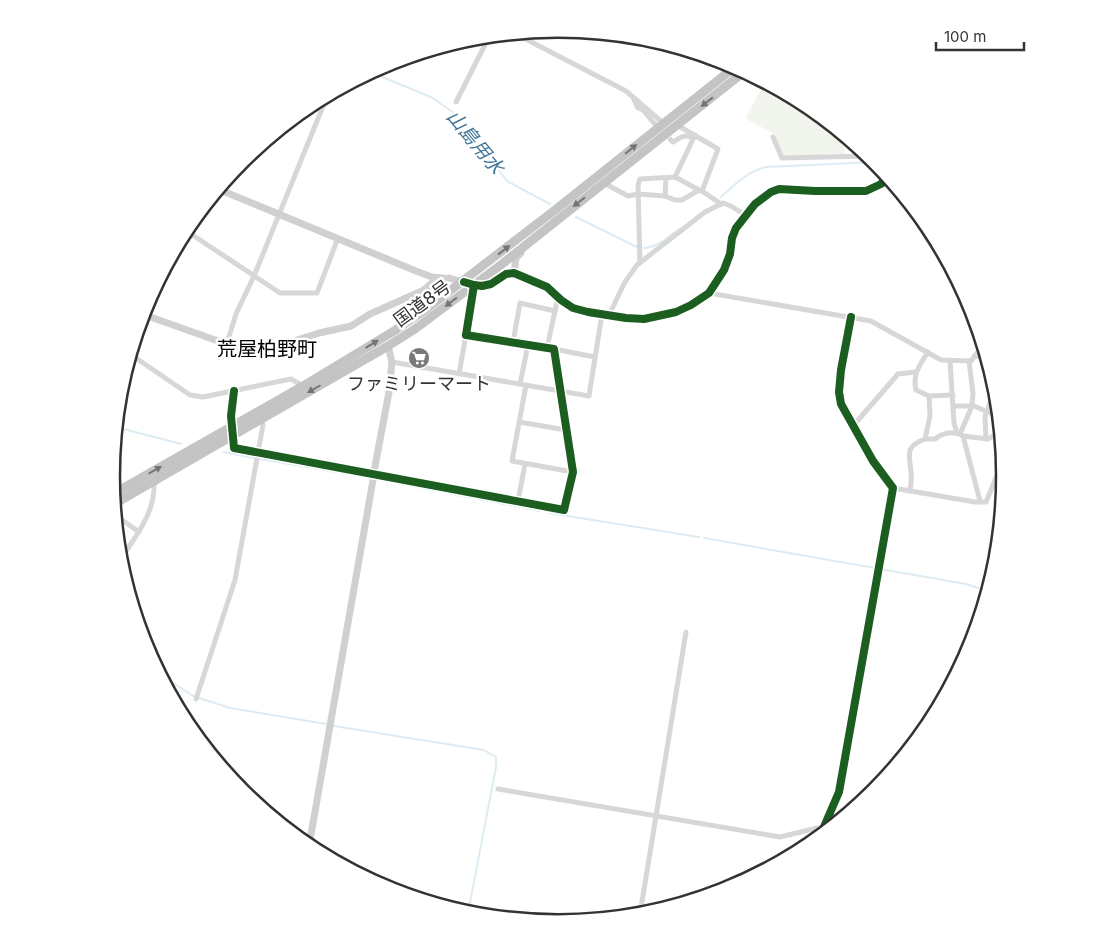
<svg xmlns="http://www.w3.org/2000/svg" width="1116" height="951" viewBox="0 0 1116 951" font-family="Inter,'Noto Sans JP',sans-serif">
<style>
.green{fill:#f1f5ed}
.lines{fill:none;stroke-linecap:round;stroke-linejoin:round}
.stream{stroke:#ddebf3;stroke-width:2}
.street-tunnel{stroke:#d6d6d6;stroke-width:5;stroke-dasharray:5 2.5;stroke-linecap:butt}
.street{stroke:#d7d7d7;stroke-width:5}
.secondary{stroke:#d0d0d0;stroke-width:7}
.highway{stroke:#c4c4c4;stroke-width:9}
.cycleway-casing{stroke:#fff;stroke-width:11}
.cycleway{stroke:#1b5e20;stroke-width:8}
.oneway{fill:#747474}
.labels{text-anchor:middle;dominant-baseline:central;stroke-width:5;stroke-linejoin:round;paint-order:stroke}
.street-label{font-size:18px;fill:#333;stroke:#fff}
.poi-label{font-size:18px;fill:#333;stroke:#fff}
.water-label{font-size:19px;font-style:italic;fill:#3f7597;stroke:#fff}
.quarter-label{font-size:20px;fill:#000;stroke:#fff}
.rim{fill:none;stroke:#333;stroke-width:2.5}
</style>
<rect width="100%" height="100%" fill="#fff"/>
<path class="green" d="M754,76L795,98L801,104L809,107L844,135L845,154L785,156L782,155L774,134L745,118L765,83L753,77Z"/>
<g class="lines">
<g class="stream">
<path d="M370,72L431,97L454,113L507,181L550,204"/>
<path d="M721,197C734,185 748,171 766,167L876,162"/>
<path d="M576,217L637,247"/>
<path d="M644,248C658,247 668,237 679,229"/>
<path d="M116,427L181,444"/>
<path d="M224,452L254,458"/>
<path d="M260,459L371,478"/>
<path d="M376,479L540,511"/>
<path d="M549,513L699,537"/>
<path d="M704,538L966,584L988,591"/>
<path d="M160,674L193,696L230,708L326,724"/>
<path d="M334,726L484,750L496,757V767L468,913"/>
</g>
<g class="street-tunnel">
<path d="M653,122L673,142"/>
<path d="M231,416L234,448"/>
</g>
<g class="street">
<path d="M514,33L626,91L663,123"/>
<path d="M634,100L638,108L643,110L653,122"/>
<path d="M456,102L490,35"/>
<path d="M677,125L718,149L702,191L721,204"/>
<path d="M773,137L782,158L869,156"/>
<path d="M673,142C680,138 685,133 693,138"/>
<path d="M675,177L701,191"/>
<path d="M604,183L628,196L638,194L665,196L675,200H682L699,190L702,191"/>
<path d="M903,195C918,229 939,255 958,286L963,289"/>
<path d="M665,196L666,178"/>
<path d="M185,230L280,293H317L338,238"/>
<path d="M640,263L638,185L640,179L675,177L695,135"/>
<path d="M709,293L871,321L941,360L971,361L983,345"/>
<path d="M609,315L625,282L637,265L705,212L723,203L731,206L745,215"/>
<path d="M513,342L520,303L555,311L558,297"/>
<path d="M227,343L236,314L254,276L328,94"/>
<path d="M547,348L555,311"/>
<path d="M554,349L595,357"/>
<path d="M130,354L190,395L203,397L291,379L303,386"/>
<path d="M975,356L987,358"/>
<path d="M950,361L954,423L957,433"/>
<path d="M392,362L589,396L602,314"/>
<path d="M459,374L466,335"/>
<path d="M520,384L528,345"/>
<path d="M526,385L512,461L573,472"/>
<path d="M929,396L953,395"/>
<path d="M954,406H974L999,417"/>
<path d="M231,416L234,391"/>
<path d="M519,422L566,430"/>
<path d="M853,426L898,374L916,372"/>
<path d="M960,434L972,406L973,393L969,361"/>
<path d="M963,436L988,439L1000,432"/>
<path d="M925,439H935C942,433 954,430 963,436L980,501"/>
<path d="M986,439L985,416L996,388"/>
<path d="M234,448L564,510L573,472L554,349L466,335L474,285"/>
<path d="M893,488L975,502H986L1003,461"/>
<path d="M910,491C911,484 912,478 911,471C909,454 905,446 925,439L930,416L929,396L916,390C912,375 920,364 928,352"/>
<path d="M518,501L525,464"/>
<path d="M115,515L139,532"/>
<path d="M120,560C136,536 156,512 154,481"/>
<path d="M196,699L235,580L263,425L260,420"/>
<path d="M498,789L780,837L825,826"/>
<path d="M641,908L686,632"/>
</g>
<g class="secondary">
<path d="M218,189L416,271L432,277L443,278"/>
<path d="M514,273L516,258L521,253"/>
<path d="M424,290L425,310"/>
<path d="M142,314L235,347L253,349L275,347L319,333L351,326L370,314L424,290L432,283L441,280L449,278L474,285L482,286L491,284L506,274L514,273L547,287L561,300L573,308L626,318L644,319L676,312L691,305L709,293L724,270L730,254L732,238L736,228L755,204L771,192L779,189L815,191H866L881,184L888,176"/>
<path d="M373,477L389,392L392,362L388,346"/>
<path d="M820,836L839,792L893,488L873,461L841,404L839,392L841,370L851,317"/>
<path d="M309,846L373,480"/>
</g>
<g class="highway">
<path d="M113,494L303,386L394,331L425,310L555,210L736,66"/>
<path d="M114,504L388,346L415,329L502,264L745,71"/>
</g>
<g class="cycleway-casing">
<g id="cycleway">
<path d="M464,282L474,285L482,286L491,284L506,274L514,273L547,287L561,300L573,308L588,312L626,318L644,319L676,312L691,305L709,293L724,270L730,254L732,238L736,228L755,204L771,192L779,189L815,191H866L881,184L888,176"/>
<path d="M234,391L231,416L234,448L564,510L573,472L554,349L466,335L474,285"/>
<path d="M820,836L839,792L893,488L873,461L841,404L839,392L841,370L851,317"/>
</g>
</g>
<use href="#cycleway" class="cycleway"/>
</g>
<defs><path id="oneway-solid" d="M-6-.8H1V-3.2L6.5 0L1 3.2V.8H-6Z" transform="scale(1.25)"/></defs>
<g class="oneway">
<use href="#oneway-solid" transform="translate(707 102) rotate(142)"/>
<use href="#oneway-solid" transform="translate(631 149) rotate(-39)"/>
<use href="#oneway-solid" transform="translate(579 202) rotate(142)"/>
<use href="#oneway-solid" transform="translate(504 250) rotate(-38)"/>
<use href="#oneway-solid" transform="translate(451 302) rotate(143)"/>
<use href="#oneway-solid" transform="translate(372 344) rotate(-31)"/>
<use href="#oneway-solid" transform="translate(314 389) rotate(150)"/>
<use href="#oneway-solid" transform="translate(155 470) rotate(-30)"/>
</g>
<defs>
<g id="supermarket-disc" transform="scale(1.125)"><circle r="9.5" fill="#7a7a7a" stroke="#fff"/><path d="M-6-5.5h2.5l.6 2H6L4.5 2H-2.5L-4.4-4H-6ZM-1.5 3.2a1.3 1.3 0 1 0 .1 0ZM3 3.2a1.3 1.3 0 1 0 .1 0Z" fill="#fff"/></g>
</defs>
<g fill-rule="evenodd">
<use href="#supermarket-disc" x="419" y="358"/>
</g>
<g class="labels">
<g class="street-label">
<text transform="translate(422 303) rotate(-36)">国道8号</text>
</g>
<g class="poi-label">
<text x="419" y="383">ファミリーマート</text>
</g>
<g class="water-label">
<text transform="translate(475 142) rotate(50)">山島用水</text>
</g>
<g class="quarter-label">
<text x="267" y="349">荒屋柏野町</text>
</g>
</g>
<path d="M0 0H1116V951H0ZM120 476a438 438 0 1 1 876 0a438 438 0 1 1-876 0Z" fill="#fff" fill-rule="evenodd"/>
<path class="rim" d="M120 476a438 438 0 1 1 876 0a438 438 0 1 1-876 0Z"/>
<path d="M936 42v8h88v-8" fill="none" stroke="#333333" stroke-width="2.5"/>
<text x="944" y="42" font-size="15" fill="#333333" stroke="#ffffff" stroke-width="4" paint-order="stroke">100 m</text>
</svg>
